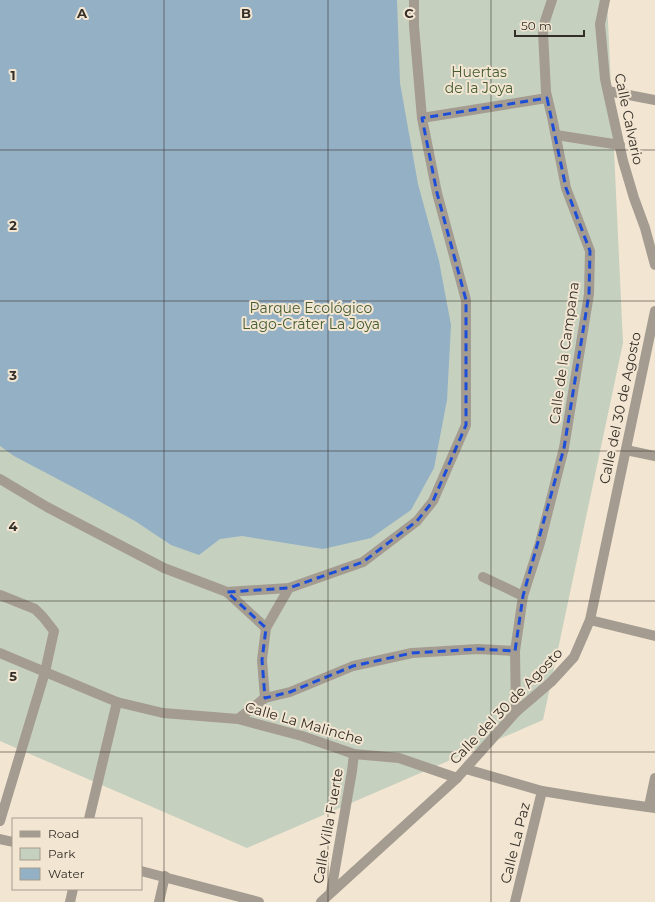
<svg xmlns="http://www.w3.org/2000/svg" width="655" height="902" viewBox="0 0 655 902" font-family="Montserrat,sans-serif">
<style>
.green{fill:#c6d0bf}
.water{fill:#94b0c4}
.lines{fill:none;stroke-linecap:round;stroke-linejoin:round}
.street{stroke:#a49c90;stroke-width:10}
.marked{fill:none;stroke:#1d4ed8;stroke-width:3;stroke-dasharray:8 5;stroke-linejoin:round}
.grid{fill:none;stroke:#332e27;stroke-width:1;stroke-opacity:0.55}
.labels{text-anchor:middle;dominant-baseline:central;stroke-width:4;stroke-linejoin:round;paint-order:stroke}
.park-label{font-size:14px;fill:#465d32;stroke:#f2e5d2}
.street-label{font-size:14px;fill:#332e27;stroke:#f2e5d2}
.grid-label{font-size:13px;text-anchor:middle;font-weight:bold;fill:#332e27;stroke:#f2e5d2;stroke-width:4;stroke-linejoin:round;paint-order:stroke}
</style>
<rect width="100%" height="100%" fill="#f2e5d2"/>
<path class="green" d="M0,0H607L623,343L543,720L247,848L0,741Z"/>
<path class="water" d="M0,0H397L400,83L418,184L439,261L451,325L447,400L434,468L411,510L371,538L323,549L242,536L220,539L199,555L171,545L135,521L86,494L14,456L0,446Z"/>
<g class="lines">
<g class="street">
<path d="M605,0L600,24L605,79L623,161L634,198L645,228L655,265"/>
<path d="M608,91L655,100"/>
<path d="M422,118L547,98"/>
<path d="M556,135L620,145"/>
<path d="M626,450L655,456"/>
<path d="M0,479L47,507L164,568L227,592L289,588L363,562L417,521L433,501L466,425V300L437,193L422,118L414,26V0"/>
<path d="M483,577L523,596"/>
<path d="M227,592L266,628"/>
<path d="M0,595L35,609L43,617L54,631L45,672L0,821"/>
<path d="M590,620L655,636"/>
<path d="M0,653L117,702L163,713L238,719L302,736L354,754L399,758L457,778"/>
<path d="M265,698L262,660L266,628L289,588"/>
<path d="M516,712L515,651L523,596L540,543L564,448L589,294L590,251L566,188L552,117L546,92L543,32L545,21L552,0"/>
<path d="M238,719L265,698L290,692L353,666L412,653L478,649L515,651"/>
<path d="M466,769L542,791L597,800L655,808"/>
<path d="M649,806L655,778"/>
<path d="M89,819L117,702"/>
<path d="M0,839L13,842"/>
<path d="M141,871L259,902"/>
<path d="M331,892L352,771L354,754"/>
<path d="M70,902L73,889"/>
<path d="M159,902L165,876"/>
<path d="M321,902L457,778L516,712L551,682L574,657L590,620L655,311"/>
<path d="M515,902L542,791"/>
</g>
</g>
<path class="marked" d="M547,98L566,188L590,251L589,294L564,448L523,596L515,651L478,649L412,653L353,666L290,692L265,698L262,660L266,628L227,592L289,588L363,562L417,521L433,501L466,425V300L437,193L422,118Z"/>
<path class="grid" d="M164,0V902M328,0V902M491,0V902M0,150H655M0,301H655M0,451H655M0,601H655M0,752H655"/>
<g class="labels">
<g class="park-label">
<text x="479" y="72">Huertas<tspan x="479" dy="16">de la Joya</tspan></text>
<text x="311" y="308">Parque Ecológico<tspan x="311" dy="16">Lago-Cráter La Joya</tspan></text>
</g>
<g class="street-label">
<text transform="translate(629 119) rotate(78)">Calle Calvario</text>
<text transform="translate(564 353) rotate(-82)">Calle de la Campana</text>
<text transform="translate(620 408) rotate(-78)">Calle del 30 de Agosto</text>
<text transform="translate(506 706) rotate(-46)">Calle del 30 de Agosto</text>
<text transform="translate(304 723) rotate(16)">Calle La Malinche</text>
<text transform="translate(328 826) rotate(-80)">Calle Villa Fuerte</text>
<text transform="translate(515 843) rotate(-76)">Calle La Paz</text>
</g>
</g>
<g class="grid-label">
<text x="82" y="18">A</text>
<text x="246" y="18">B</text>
<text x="409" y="18">C</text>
<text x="13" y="80">1</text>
<text x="13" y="230">2</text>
<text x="13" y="380">3</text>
<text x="13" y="531">4</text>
<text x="13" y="681">5</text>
</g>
<rect x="12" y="818" width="130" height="72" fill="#f2e5d2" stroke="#a69c8e"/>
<rect x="20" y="831" width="20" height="6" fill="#a49c90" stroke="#a69c8e"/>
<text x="48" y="838" font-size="12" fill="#332e27">Road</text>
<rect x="20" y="848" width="20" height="12" fill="#c6d0bf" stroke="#a69c8e"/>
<text x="48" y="858" font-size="12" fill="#332e27">Park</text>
<rect x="20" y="868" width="20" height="12" fill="#94b0c4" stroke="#a69c8e"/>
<text x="48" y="878" font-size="12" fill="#332e27">Water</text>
<path d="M515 30v6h69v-6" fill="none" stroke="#332e27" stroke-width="2"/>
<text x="521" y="30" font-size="12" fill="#332e27" stroke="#f2e5d2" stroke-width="3" paint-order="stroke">50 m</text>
</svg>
